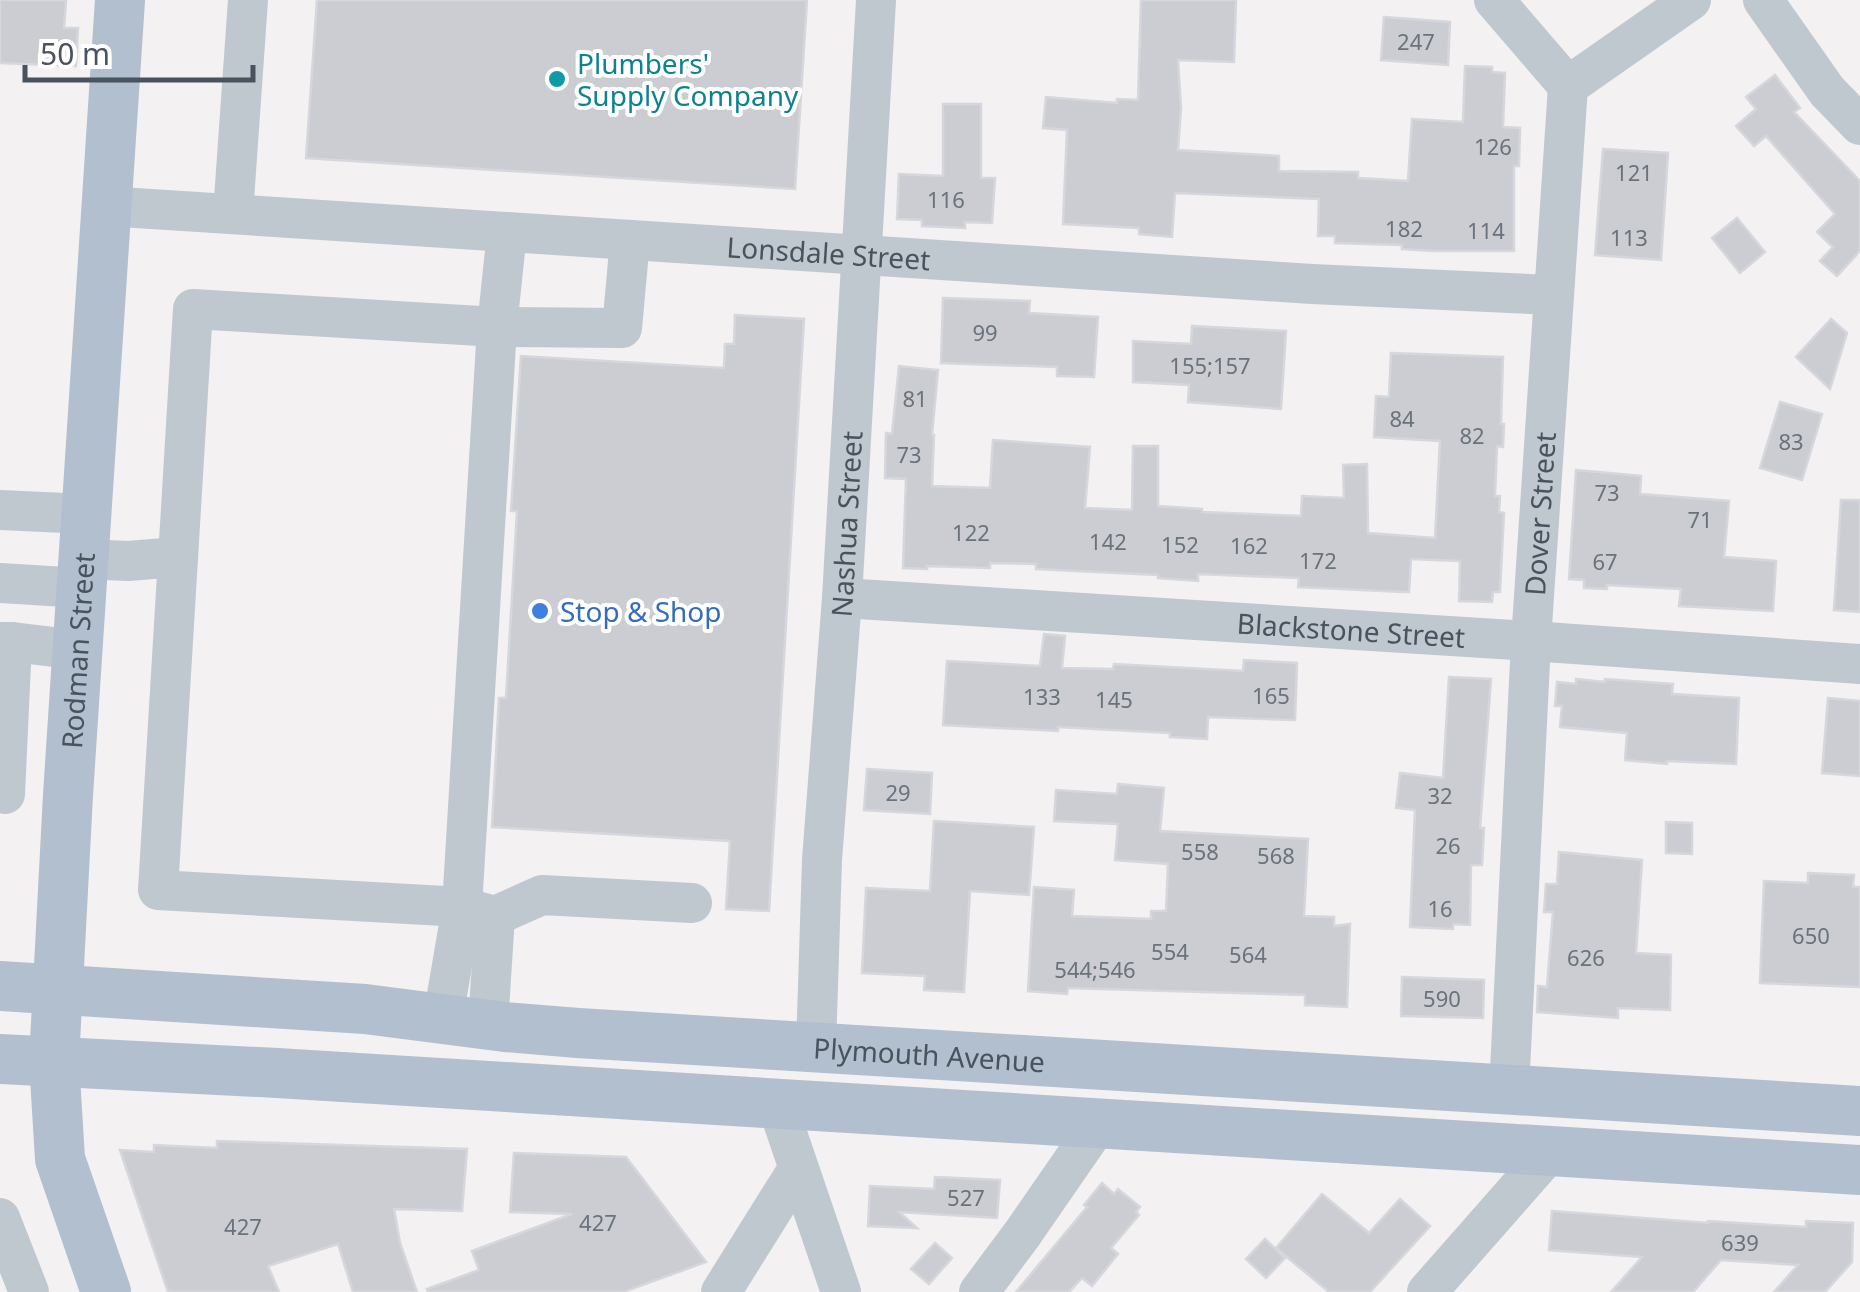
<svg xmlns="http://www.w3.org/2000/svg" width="1860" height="1292" viewBox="0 0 1860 1292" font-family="'Noto Sans',sans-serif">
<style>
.building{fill:#cbcdd3;stroke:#d5d7dc;stroke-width:2.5}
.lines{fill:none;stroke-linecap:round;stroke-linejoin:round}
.minor{stroke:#bfc8cf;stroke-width:40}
.major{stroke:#b2bfce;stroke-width:50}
.culture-dot{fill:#0f9aa8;stroke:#fff;stroke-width:4}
.shop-dot{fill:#3f7fe0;stroke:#fff;stroke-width:4}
.labels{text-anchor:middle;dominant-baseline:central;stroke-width:8;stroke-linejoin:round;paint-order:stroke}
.number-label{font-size:22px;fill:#6a727b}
.culture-label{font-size:28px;fill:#0d838f;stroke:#fff;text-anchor:start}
.street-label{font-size:28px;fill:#49535e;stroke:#fff}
.shop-label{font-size:28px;fill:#366cbe;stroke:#fff;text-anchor:start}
</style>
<rect width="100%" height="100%" fill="#f3f1f1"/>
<g class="building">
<path d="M0,0H66L64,28H78L76,66L0,63Z"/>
<path d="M317,0H807L795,189L306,158Z"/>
<path d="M1141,0H1236L1234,62L1178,60L1181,108L1178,150L1279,156V171L1358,172V178L1408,181L1412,119L1463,122L1465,66L1492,67V72L1505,73L1503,127L1520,128L1519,166H1514V251H1434L1402,249V245L1335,243V236H1318L1319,199L1175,193L1172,237L1139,234V228L1063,224L1067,130L1043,128L1046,97L1117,103V99L1138,100Z"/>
<path d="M1384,17L1450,22L1448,65L1381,60Z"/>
<path d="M1775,75L1800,108L1794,112L1860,181V251L1837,276L1820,261L1833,247L1817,232L1835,214L1766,136L1754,146L1736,126L1756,109L1746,97Z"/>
<path d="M943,104H981V178H995L992,223L965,222V228L922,226V220L897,219L899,174L943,176Z"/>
<path d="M1603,149L1668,153L1661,260L1595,255Z"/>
<path d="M1737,218L1765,252L1740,273L1712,238Z"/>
<path d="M943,298L1030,301L1029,313L1098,317L1094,377L1057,376V367L941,363Z"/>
<path d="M735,315L804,319L769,911L726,909L730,841L492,827L499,698H506L517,511H511L521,356L724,368L725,344H734Z"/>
<path d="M1831,319L1847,333L1830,389L1796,357Z"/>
<path d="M1192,326L1286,331L1281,409L1188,402L1189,385L1133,382V341L1191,344Z"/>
<path d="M1391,353L1503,357L1501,424H1504L1503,447L1497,446L1495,496H1500L1499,512L1504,513L1500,592H1493L1492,602L1459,601L1460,561L1411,559L1409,592H1404L1298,587L1299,578L1198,574V581L1158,578V575L1036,569V564L990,563V568L927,566V569L903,568L906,479L885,478L886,433L892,434L899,366L938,370L932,435H934L932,486L990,488L993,440L1090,447L1085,508L1132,510L1133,446H1158V506L1202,509V512L1301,516L1302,496L1344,498L1343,465L1367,464L1368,533L1435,538L1440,441L1374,437L1376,396L1389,397Z"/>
<path d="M1780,402L1822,414L1802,480L1760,468Z"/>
<path d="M1576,470L1641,476L1640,494L1729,501L1724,557L1776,561L1773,611L1679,606L1681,589L1607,585V589L1584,588V580L1569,579Z"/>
<path d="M1841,500H1860V612L1834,610Z"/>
<path d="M1044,634L1065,636L1062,668L1113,669L1114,664L1243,671L1244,660L1297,663L1295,720L1208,717L1207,739L1170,737V733L1058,727V731L943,725L947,661L1040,666Z"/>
<path d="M1449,677L1491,679L1480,828H1484L1482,865H1471L1470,925L1453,924V929L1410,927L1415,810L1396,808L1400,773L1443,778Z"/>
<path d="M1576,679L1605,682V679L1673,684L1672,694L1739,698L1736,764L1667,761V764L1625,760L1627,733L1560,727L1562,706H1555L1557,682L1576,684Z"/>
<path d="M1828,698L1860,701V776L1822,773Z"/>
<path d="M867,769L932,773L930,814L864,810Z"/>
<path d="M1118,784L1164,788L1160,831L1308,839L1304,916L1334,917V926L1350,924L1347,1007L1305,1005V995L1068,988L1067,994L1028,991L1034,887L1074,890L1072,916L1151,919V911H1166L1168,864L1115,860L1118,824L1054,821L1056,790L1117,794Z"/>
<path d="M934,821L1034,827L1029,895L970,891L964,992L924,990L925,976L862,973L866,888L930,891Z"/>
<path d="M1666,822L1692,823V854L1666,853Z"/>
<path d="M1559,852L1642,860L1636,953L1671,955L1670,1010L1618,1008V1018L1537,1012L1538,986L1547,987L1553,912H1544L1546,884H1557Z"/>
<path d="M1808,873L1854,875L1853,887H1860V987L1760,983L1764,881L1808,883Z"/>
<path d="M1402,977L1484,980L1483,1018L1401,1016Z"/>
<path d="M217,1141L467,1149L462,1211L394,1209L400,1243L417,1292H353L338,1244L268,1266L279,1292H168L120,1150L154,1152V1145L217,1148Z"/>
<path d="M514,1153L626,1157L706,1262L623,1292H428L427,1289L479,1270L472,1251L572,1214L510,1212Z"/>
<path d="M935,1177L1000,1180L997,1218L899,1212L917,1228L868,1226L870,1186L934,1189Z"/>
<path d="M1102,1183L1114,1194L1118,1189L1140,1207L1136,1212L1139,1215L1111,1248L1118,1254L1092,1286L1082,1278L1069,1292H1016L1087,1207L1084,1205Z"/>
<path d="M1322,1194L1369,1233L1400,1199L1430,1226L1370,1292H1329L1276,1248Z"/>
<path d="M1552,1211L1708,1223V1221L1806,1227V1221L1853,1223L1852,1262L1825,1292H1774L1798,1265L1721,1260L1693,1292H1611L1642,1257L1549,1250Z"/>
<path d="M1265,1239L1285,1258L1266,1278L1246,1259Z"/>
<path d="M935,1243L952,1258L929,1284L911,1269Z"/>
</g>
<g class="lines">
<g class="minor">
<path d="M1494,0L1568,86"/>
<path d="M1763,0L1827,91L1860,125"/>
<path id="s1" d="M105,206L1312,284L1553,295"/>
<path d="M233,214L248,0"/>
<path d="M0,510L86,514"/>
<path d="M84,559L128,561L178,557"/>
<path d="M0,583L82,588"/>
<path id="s2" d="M842,598L1531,641L1860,664"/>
<path d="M0,642H12L5,794"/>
<path d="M12,642L79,650"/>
<path d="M495,916L462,907L158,890L193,309L497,327L622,328L630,240"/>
<path d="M443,1018L462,907L497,327L507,232"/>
<path d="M488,1025L495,916L542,895L692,903"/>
<path id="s3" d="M816,1048L822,860L842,598L876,0"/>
<path id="s4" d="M1509,1091L1531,641L1568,86L1691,0"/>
<path d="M777,1104L841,1292"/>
<path d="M0,1218L29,1292"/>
<path d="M721,1292L798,1169"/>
<path d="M979,1292L1023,1233L1099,1123"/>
<path d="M1427,1292L1551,1151"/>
</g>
<g class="major">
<path id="s5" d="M0,986L365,1009L505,1027L578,1033L1860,1111"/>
<path d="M0,1059L277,1073L1860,1170"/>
<path id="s6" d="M106,1292L60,1159L54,1061L68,795L120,0"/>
</g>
</g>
<circle class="culture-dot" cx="557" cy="79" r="10"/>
<circle class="shop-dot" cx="540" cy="611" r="10"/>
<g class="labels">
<g class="number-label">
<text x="1416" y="41">247</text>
<text x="1493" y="146">126</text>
<text x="1634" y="172">121</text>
<text x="946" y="199">116</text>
<text x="1404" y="228">182</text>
<text x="1486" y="230">114</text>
<text x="1629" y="237">113</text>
<text x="985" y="332">99</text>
<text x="1210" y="365">155;157</text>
<text x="915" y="398">81</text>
<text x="1402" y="418">84</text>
<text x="1472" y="435">82</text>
<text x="1791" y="441">83</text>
<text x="909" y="454">73</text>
<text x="1607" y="492">73</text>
<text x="1700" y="519">71</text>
<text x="971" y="532">122</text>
<text x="1108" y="541">142</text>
<text x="1180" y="544">152</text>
<text x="1249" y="545">162</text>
<text x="1318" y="560">172</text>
<text x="1605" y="561">67</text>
<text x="1271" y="695">165</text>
<text x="1042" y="696">133</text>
<text x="1114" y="699">145</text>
<text x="898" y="792">29</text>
<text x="1440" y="795">32</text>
<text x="1448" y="845">26</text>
<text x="1200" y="851">558</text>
<text x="1276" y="855">568</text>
<text x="1440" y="908">16</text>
<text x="1811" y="935">650</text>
<text x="1170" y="951">554</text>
<text x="1248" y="954">564</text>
<text x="1586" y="957">626</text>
<text x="1095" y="969">544;546</text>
<text x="1442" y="998">590</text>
<text x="966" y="1197">527</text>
<text x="598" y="1222">427</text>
<text x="243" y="1226">427</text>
<text x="1740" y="1242">639</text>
</g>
<g class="culture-label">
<text x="577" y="63">Plumbers'<tspan x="577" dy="32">Supply Company</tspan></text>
</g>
<g class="street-label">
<text stroke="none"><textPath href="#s1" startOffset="725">Lonsdale Street</textPath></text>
<text stroke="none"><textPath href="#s4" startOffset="578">Dover Street</textPath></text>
<text stroke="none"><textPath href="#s3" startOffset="525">Nashua Street</textPath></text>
<text stroke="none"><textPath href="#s2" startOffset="510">Blackstone Street</textPath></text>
<text stroke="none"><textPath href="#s6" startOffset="650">Rodman Street</textPath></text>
<text stroke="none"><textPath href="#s5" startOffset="932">Plymouth Avenue</textPath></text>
</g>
<g class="shop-label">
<text x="560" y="611">Stop &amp; Shop</text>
</g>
</g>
<path d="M25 65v15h228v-15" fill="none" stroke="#49535e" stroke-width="5"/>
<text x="40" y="65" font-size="30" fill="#49535e" stroke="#ffffff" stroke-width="8" paint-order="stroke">50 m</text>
</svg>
